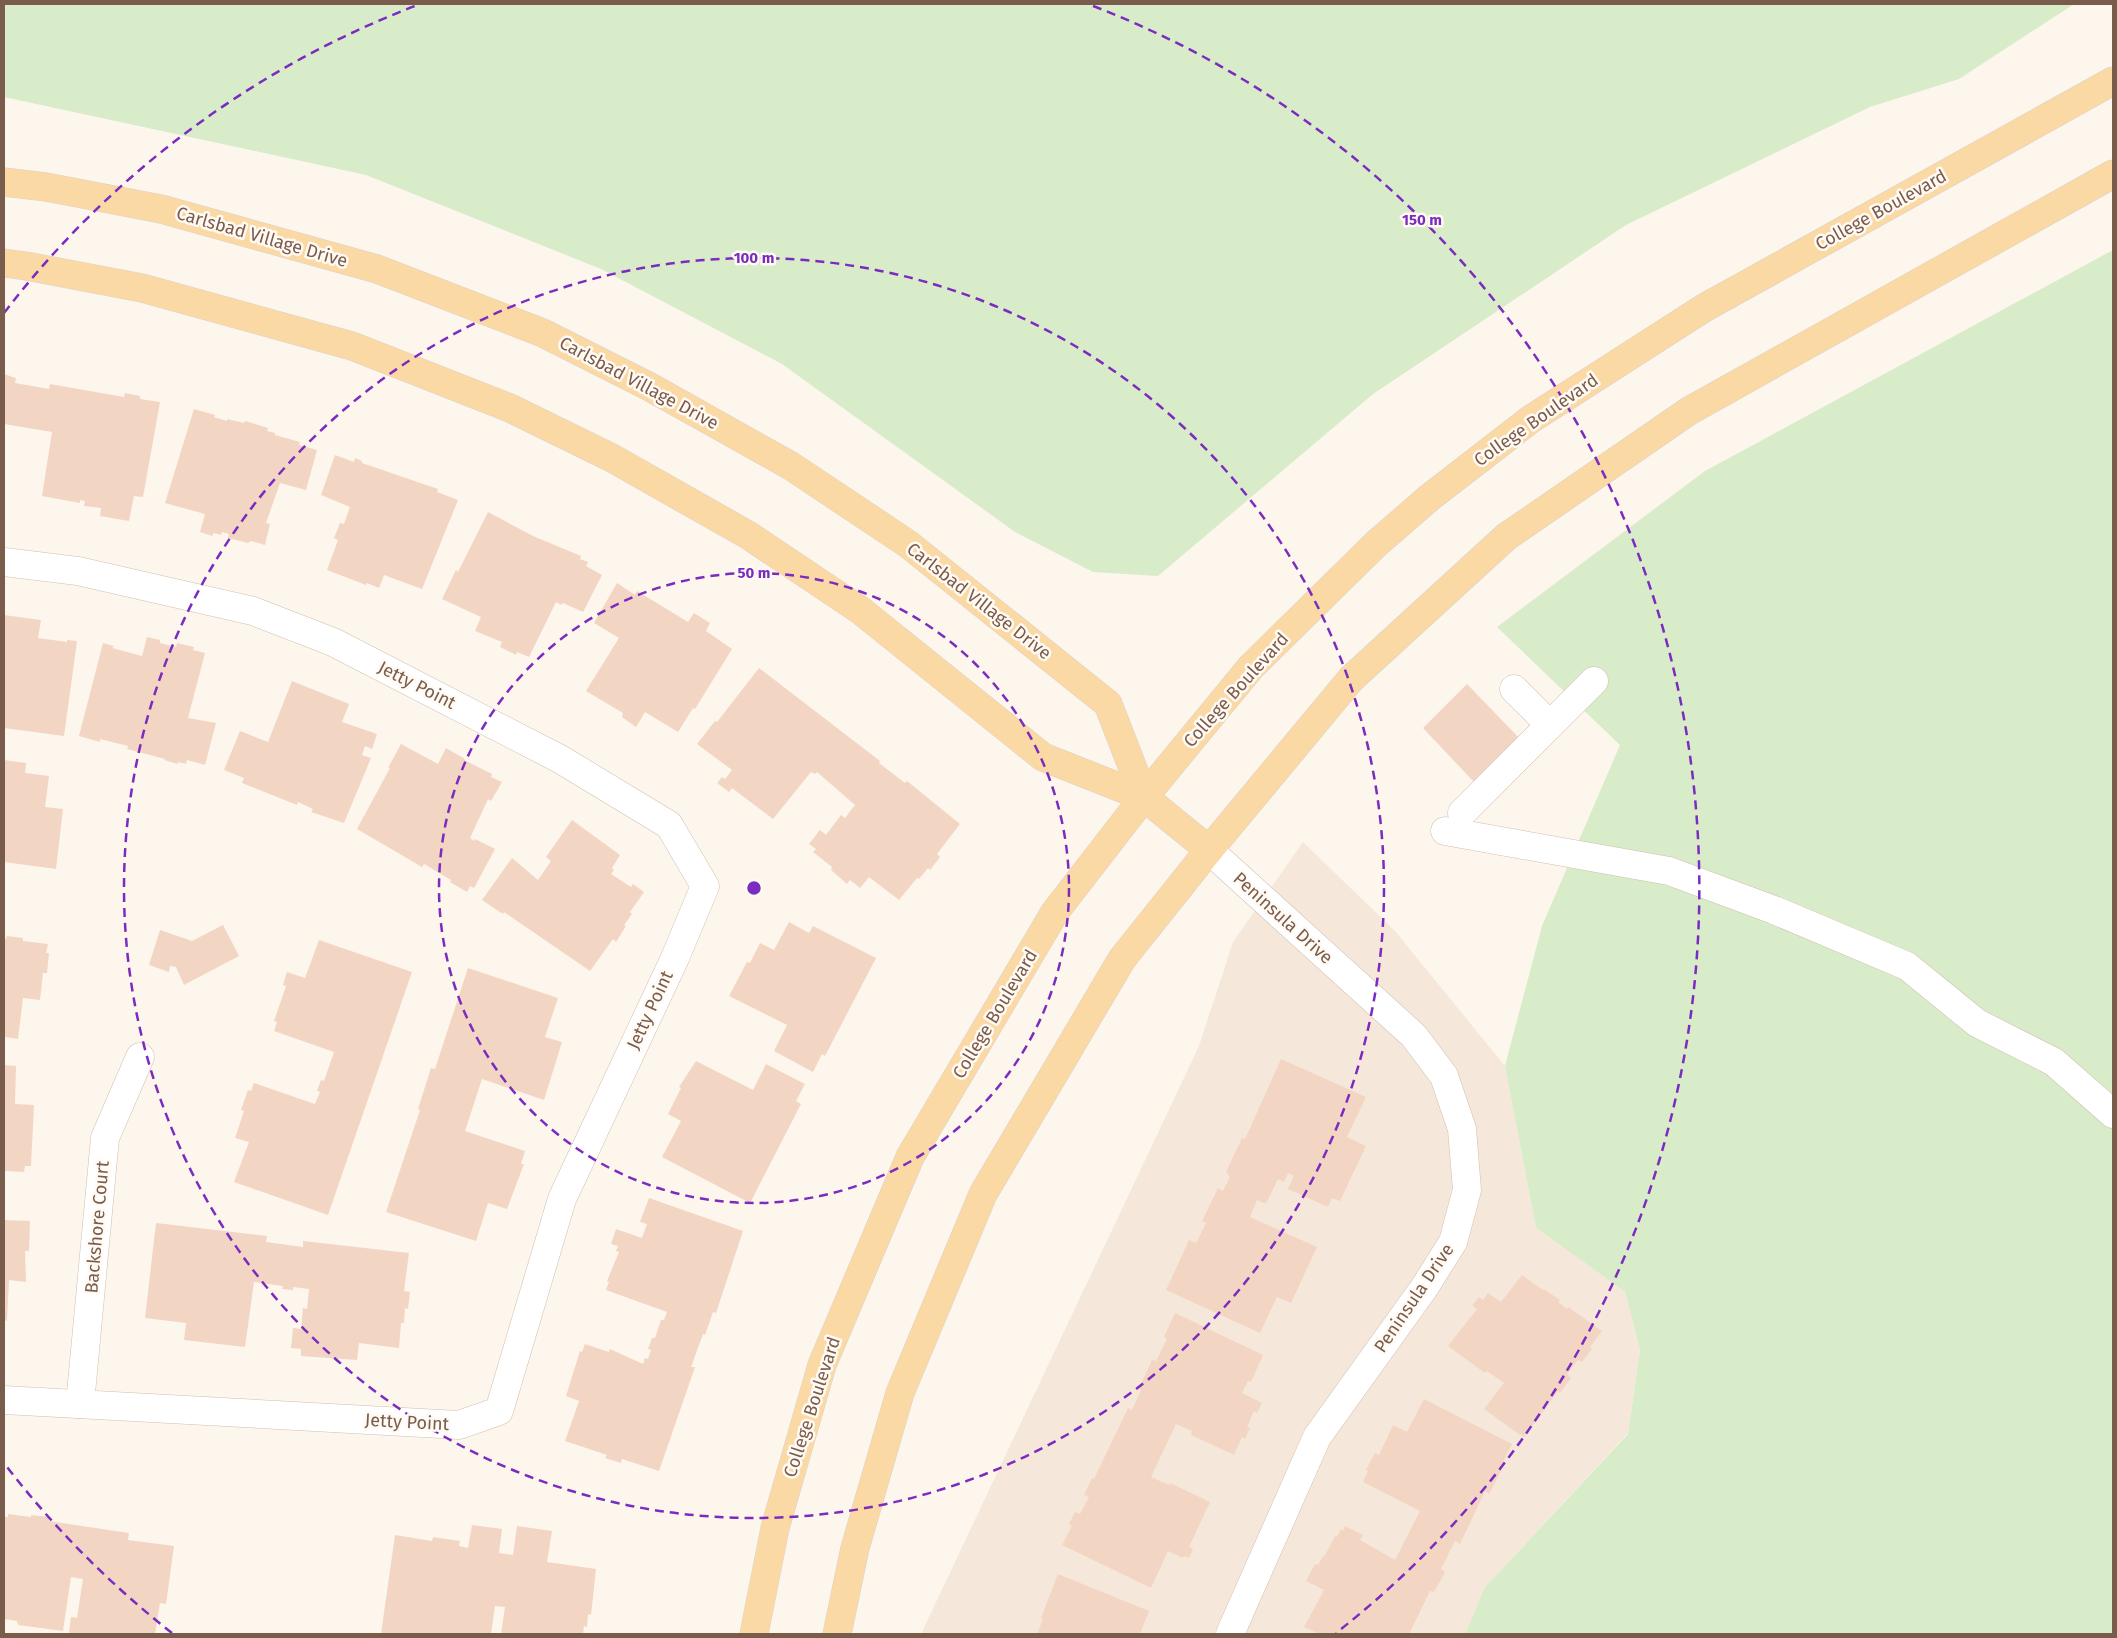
<svg xmlns="http://www.w3.org/2000/svg" width="2117" height="1638" viewBox="0 0 2117 1638" font-family="'Fira Sans',sans-serif">
<style>
.residential{fill:#f5e8da}
.green{fill:#d8ecc9}
.building{fill:#f3d5c3}
.lines{fill:none;stroke-linecap:round;stroke-linejoin:round}
.minor-casing{stroke:#d1beb0;stroke-width:29}
.major-casing{stroke:#dad1cd;stroke-width:29}
.minor{stroke:#fff;stroke-width:28}
.major{stroke:#fbd9a5;stroke-width:28}
.ring{fill:none;stroke:#7b2cbf;stroke-width:2.5;stroke-dasharray:9 6}
.labels{text-anchor:middle;dominant-baseline:central;stroke-width:5;stroke-linejoin:round;paint-order:stroke}
.street-label{font-size:18px;fill:#7a5c4d;stroke:#fffaf3}
.centre{fill:#7b2cbf;stroke:#fffaf3;stroke-width:2.5}
.ring-label{font-size:15px;text-anchor:middle;font-weight:bold;fill:#7b2cbf;stroke:#fffaf3;stroke-width:5;stroke-linejoin:round;paint-order:stroke}
</style>
<rect width="100%" height="100%" fill="#fdf6ec"/>
<path class="residential" d="M1303,842L1395,931L1505,1066L1536,1228L1625,1292L1640,1350L1628,1433L1485,1587L1465,1634H921L1199,1046L1233,942Z"/>
<g class="green">
<path d="M4,4H2074L1959,79L1870,107L1626,225L1373,394L1158,576L1093,572L1015,532L782,364L601,269L366,175L4,97Z"/>
<path d="M2113,250V1634H1465L1485,1587L1628,1434L1640,1350L1625,1292L1536,1228L1505,1066L1542,926L1620,745L1497,627L1705,471Z"/>
</g>
<g class="building">
<path d="M4,374L16,378L15,383L49,389L50,384L124,397L125,393L140,396V399L160,402L143,497L134,496L129,521L100,516L101,508L84,506L85,501L80,500V503L42,496L52,432L4,424Z"/>
<path d="M194,409L215,415L214,417L227,421V419L244,423L245,421L268,428L267,431L275,433V435L300,442L299,445L317,450L306,490L280,483L266,523L270,524L265,545L251,541L248,543L228,538L229,534L222,532L221,535L214,533L212,536L200,532L205,514L165,503Z"/>
<path d="M335,455L354,462L355,458L362,461V463L438,489L437,492L458,500L422,589L384,575L379,588L367,583L366,585L327,570L338,540L334,538L340,523L344,524L350,507L321,495Z"/>
<path d="M488,512L533,536L581,556L580,559L588,562L586,566L602,575L583,612L563,603L561,605L556,602L529,657L517,652L516,655L500,647L502,642L475,631L481,617L442,599L456,570L458,572Z"/>
<path d="M617,583L635,595L637,591L688,622L694,613L710,623L706,631L732,649L695,709L693,708L678,732L645,712L636,727L622,717L623,713L586,691L619,638L594,623Z"/>
<path d="M4,615L41,620L38,638L67,642V640L77,641L64,736L4,728Z"/>
<path d="M147,637L160,640V643L176,647L177,643L194,647L193,650L205,653L188,718L216,723L205,765L187,760L186,764L178,762V764L164,760L165,759L127,749L128,746L100,739V742L79,736L103,643L114,646L112,648L142,656Z"/>
<path d="M759,668L880,761L879,763L905,783L907,781L960,824L937,854L940,857L930,870L928,868L919,879L917,878L899,900L869,877L860,888L850,880L847,884L831,870L832,867L813,852L816,849L809,844L820,830L826,835L841,815L845,818L855,805L817,772L815,774L811,772L773,819L732,788L729,792L717,783L722,777L725,779L732,770L697,744L715,721L717,722Z"/>
<path d="M292,681L349,704L342,722L377,734L372,749L365,746L362,755L371,758L344,823L311,812L313,809L298,802L297,805L242,783L244,778L224,770L240,731L268,742Z"/>
<path d="M1467,684L1521,740L1474,782L1423,728Z"/>
<path d="M401,744L438,764L446,748L465,759L464,760L492,774L491,777L502,782L491,801L488,799L470,838L474,841L475,839L495,849L474,888L470,886L467,892L450,882L451,880L424,864L422,867L357,829L390,768H388Z"/>
<path d="M4,760L26,763L25,773L49,776L45,807L63,809L56,869L4,862Z"/>
<path d="M572,820L620,855L612,868L614,870L611,874L631,887L633,884L644,892L630,912L632,914L624,925L626,926L616,942L613,939L590,971L504,912L503,914L482,900L512,858L538,880L551,861L546,857Z"/>
<path d="M789,922L809,933L813,926L876,958L825,1056L822,1054L813,1072L774,1051L787,1025L729,996L747,962L750,963L760,943L774,950Z"/>
<path d="M223,925L239,956L184,985L176,967L170,966L169,972L149,965L160,930L192,941Z"/>
<path d="M7,936L23,938V941L48,944L46,953H49L47,973H43L40,1000L23,998L18,1039L4,1037V938L6,939Z"/>
<path d="M319,940L412,972L328,1215L234,1182L249,1142L235,1138L244,1111L241,1110L248,1090L251,1091L254,1083L315,1104L320,1092L317,1091L321,1080L324,1081L334,1052L274,1031L277,1022L274,1021L286,986L283,985L287,972L305,978Z"/>
<path d="M468,968L558,998L545,1037L562,1042L544,1100L482,1079L465,1131L525,1151L521,1164H524L507,1209L488,1203L476,1241L386,1212L420,1110L418,1109L431,1068L435,1069Z"/>
<path d="M1281,1059L1366,1097L1347,1137L1366,1146L1340,1201L1332,1198L1328,1207L1288,1189L1294,1176L1288,1173L1284,1182L1278,1179L1266,1204L1257,1200L1250,1217L1317,1247L1291,1303L1277,1297L1260,1333L1166,1290L1189,1240L1196,1243L1206,1223L1202,1221L1218,1188L1223,1191L1230,1177L1226,1172L1242,1138L1245,1139Z"/>
<path d="M696,1061L753,1090L766,1064L805,1084L796,1101L801,1104L750,1203L662,1157L681,1121L668,1114L681,1088L679,1087Z"/>
<path d="M4,1065L16,1066L15,1104L34,1105L31,1166H25L24,1172L4,1171Z"/>
<path d="M649,1198L743,1231L716,1313L713,1312L705,1335L703,1334L691,1367H695L659,1471L622,1459L621,1463L605,1458L607,1455L565,1441L579,1401L566,1396L580,1351L582,1352L585,1344L609,1352L610,1349L643,1364L645,1358L648,1359L651,1350L648,1349L652,1338H655L661,1320H664L667,1312L606,1290L609,1282L607,1281L619,1252L616,1251L618,1246L611,1244L616,1229L642,1238L647,1224L640,1222Z"/>
<path d="M4,1220L30,1221L29,1251H25L26,1282L9,1280L7,1321L4,1320Z"/>
<path d="M156,1223L267,1236L266,1242L303,1247V1241L409,1253L404,1291L410,1292L408,1309L405,1308L404,1323H401L399,1348L359,1343L357,1360L301,1356V1349L291,1348L293,1328L301,1329L303,1308L307,1309L309,1289L293,1287V1290L282,1289L283,1286L254,1282L245,1347L184,1340L186,1323L145,1318Z"/>
<path d="M1522,1275L1543,1290L1544,1289L1560,1300L1558,1302L1567,1309L1568,1307L1602,1331L1590,1347L1592,1349L1582,1362L1578,1360L1567,1374L1571,1378L1560,1393L1558,1391L1524,1437L1521,1434L1520,1435L1484,1409L1504,1383L1487,1371L1485,1373L1448,1346L1477,1309L1472,1306L1479,1297L1483,1300L1488,1293L1501,1302Z"/>
<path d="M1175,1313L1263,1355L1251,1382L1248,1381L1242,1393L1262,1403L1257,1413L1254,1411L1247,1427L1250,1428L1245,1439L1242,1437L1234,1455L1191,1435L1192,1431L1176,1424L1151,1477L1169,1485L1170,1483L1210,1502L1189,1547L1193,1549L1189,1558L1183,1556V1558L1168,1551L1151,1588L1062,1545L1072,1526L1069,1524L1075,1512L1080,1514L1089,1497L1084,1495L1092,1478L1094,1479L1128,1408L1132,1410L1141,1390L1139,1388L1152,1360L1156,1361L1167,1339L1164,1337Z"/>
<path d="M1424,1399L1512,1444L1503,1462L1505,1463L1489,1494L1485,1491L1460,1544L1455,1541L1441,1569L1445,1572L1434,1592L1430,1591L1409,1634H1319L1304,1627L1324,1590L1306,1581L1315,1564L1318,1565L1323,1556L1324,1557L1335,1536L1337,1537L1341,1529L1343,1531L1345,1526L1363,1535L1360,1540L1395,1560L1420,1511L1363,1482L1368,1471L1366,1470L1375,1453L1379,1455L1393,1425L1407,1432Z"/>
<path d="M8,1514L31,1517V1515L50,1517L49,1521L129,1533L128,1540L174,1546L166,1604L160,1603L155,1634L69,1633L71,1617L77,1618L83,1579L71,1577L63,1631L18,1625L17,1621L4,1619V1517H8Z"/>
<path d="M472,1525L502,1529L499,1553L513,1555L517,1526L552,1531L547,1562L596,1569L591,1615L588,1614L587,1627L584,1626L583,1634H501L505,1607L495,1606L491,1634H381L395,1535L432,1541L433,1537L460,1541L459,1546L468,1548Z"/>
<path d="M1058,1574L1149,1611L1140,1634H1037L1043,1619L1041,1618Z"/>
</g>
<g class="lines">
<g class="minor-casing">
<g id="minor">
<path d="M4,562L78,571L253,611L333,642L560,759L669,825L705,886L675,958L562,1199L499,1411L459,1425L4,1400"/>
<path d="M1514,689L1550,725"/>
<path d="M1462,813L1594,681"/>
<path d="M1445,831L1669,871L1774,910L1907,966L1977,1023L2054,1062L2113,1114"/>
<path d="M1209,850L1414,1036L1444,1076L1462,1129L1467,1190L1453,1242L1424,1288L1317,1437L1230,1634"/>
<path d="M80,1404L105,1138L140,1057"/>
</g>
</g>
<g class="major-casing">
<g id="major">
<path d="M4,182L46,187L161,209L377,269L543,333L650,387L791,466L908,544L1108,704L1144,797"/>
<path d="M4,263L26,266L142,288L352,346L510,408L612,458L748,535L860,610L1043,757L1144,797L1209,850"/>
<path d="M754,1634L775,1528L822,1365L910,1157L1055,912L1144,797L1251,667L1376,544L1429,498L1531,419L1704,308L2113,81"/>
<path d="M837,1634L855,1548L900,1393L983,1194L1122,959L1209,850L1351,679L1506,537L1689,411L2113,174"/>
</g>
</g>
<use href="#minor" class="minor"/>
<use href="#major" class="major"/>
</g>
<g class="ring">
<circle cx="754" cy="888" r="315"/>
<circle cx="754" cy="888" r="630"/>
<path d="M172 1633A945 945 0 0 1 4 1463M4 313A945 945 0 0 1 415 6M1093 6A945 945 0 0 1 1336 1633"/>
</g>
<g class="labels">
<g class="street-label">
<text transform="translate(1881 210) rotate(-29)">College Boulevard</text>
<text transform="translate(262 237) rotate(16)">Carlsbad Village Drive</text>
<text transform="translate(639 383) rotate(28)">Carlsbad Village Drive</text>
<text transform="translate(1536 420) rotate(-35)">College Boulevard</text>
<text transform="translate(979 601) rotate(38)">Carlsbad Village Drive</text>
<text transform="translate(417 685) rotate(27)">Jetty Point</text>
<text transform="translate(1236 690) rotate(-48)">College Boulevard</text>
<text transform="translate(1283 918) rotate(42)">Peninsula Drive</text>
<text transform="translate(650 1010) rotate(-65)">Jetty Point</text>
<text transform="translate(995 1014) rotate(-59)">College Boulevard</text>
<text transform="translate(97 1227) rotate(-85)">Backshore Court</text>
<text transform="translate(1414 1298) rotate(-56)">Peninsula Drive</text>
<text transform="translate(812 1407) rotate(-72)">College Boulevard</text>
<text transform="translate(407 1422) rotate(3)">Jetty Point</text>
</g>
</g>
<circle cx="754" cy="888" r="8" class="centre"/>
<g class="ring-label">
<text x="1422" y="225">150 m</text>
<text x="754" y="263">100 m</text>
<text x="754" y="578">50 m</text>
</g>
<rect width="2117" height="1638" fill="none" stroke="#7a5c4d" stroke-width="10"/>
</svg>
